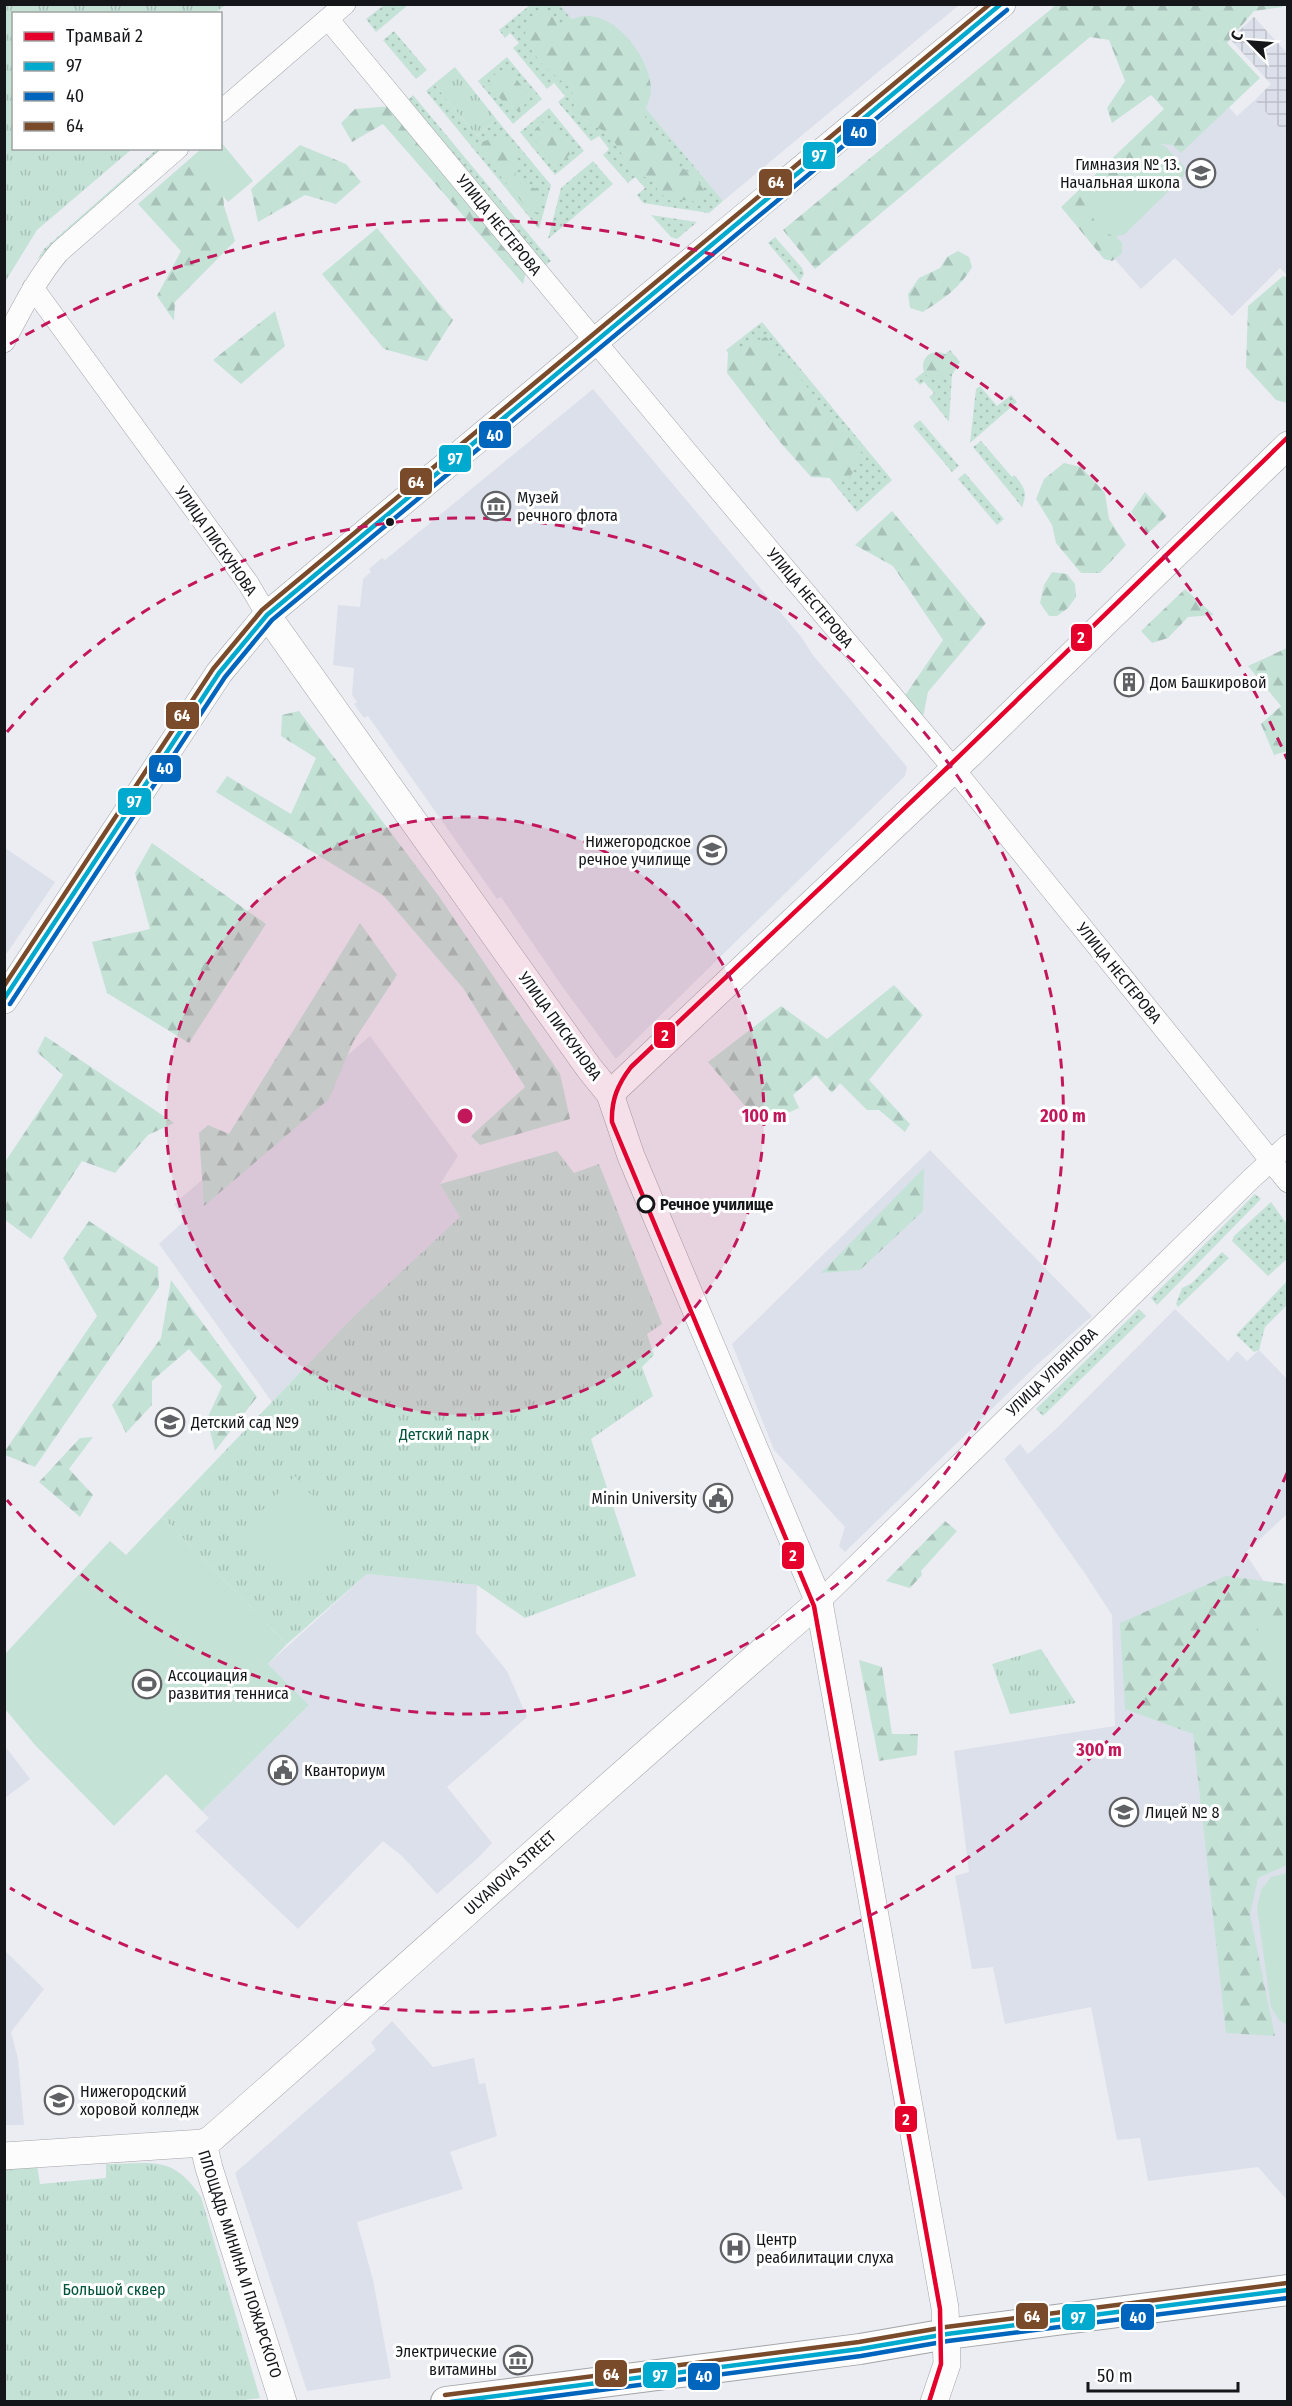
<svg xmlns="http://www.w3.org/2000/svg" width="1292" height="2406" viewBox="0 0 1292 2406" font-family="'Fira Sans Condensed',sans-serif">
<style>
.built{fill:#dce0ea}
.industrial{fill:url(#industrial-grid)}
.grass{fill:url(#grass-dots)}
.forest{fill:url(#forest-firs)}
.park{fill:url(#park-tufts)}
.garden{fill:#c5e2d7}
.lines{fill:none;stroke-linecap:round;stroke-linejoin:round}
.minor-casing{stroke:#a3a4a8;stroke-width:22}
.tertiary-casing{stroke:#a3a4a8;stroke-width:28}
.secondary-casing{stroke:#a3a4a8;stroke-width:32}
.minor{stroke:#fcfcfd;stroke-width:21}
.tertiary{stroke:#fcfcfd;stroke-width:27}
.secondary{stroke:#fcfcfd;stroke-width:30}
.bus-1-casing{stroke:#fff;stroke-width:9}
.bus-2-casing{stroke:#fff;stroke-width:9}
.bus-3-casing{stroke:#fff;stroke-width:9}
.bus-1{stroke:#00a9ce;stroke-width:4.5}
.bus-2{stroke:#0065bd;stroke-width:4.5}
.bus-3{stroke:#7a4b2a;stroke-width:4.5}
.tram-1-casing{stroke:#fff;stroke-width:9}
.tram-1{stroke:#e4002b;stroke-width:4.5}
.ring{fill:none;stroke:#c2185b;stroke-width:3;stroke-dasharray:10 8}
.bus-dot{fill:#151619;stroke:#fff;stroke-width:2}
.stop-dot{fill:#fff;stroke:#151619;stroke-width:3}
.labels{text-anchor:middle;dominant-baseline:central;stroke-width:6;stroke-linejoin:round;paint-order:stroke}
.poi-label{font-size:16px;fill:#151619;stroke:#fff;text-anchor:start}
.street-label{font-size:16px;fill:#151619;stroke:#fff}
.stop-label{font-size:16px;font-weight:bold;fill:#151619;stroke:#fff;text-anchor:start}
.park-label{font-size:16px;fill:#015339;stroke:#fff}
.centre{fill:#c2185b;stroke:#fff;stroke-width:3}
.ring-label{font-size:18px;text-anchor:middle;font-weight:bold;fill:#c2185b;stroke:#fff;stroke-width:6;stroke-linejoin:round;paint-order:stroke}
.line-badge{stroke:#fff;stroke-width:2}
.badge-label{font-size:16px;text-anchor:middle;font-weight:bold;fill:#fff}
</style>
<defs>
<pattern id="industrial-grid" width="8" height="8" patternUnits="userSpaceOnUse" patternTransform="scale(1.5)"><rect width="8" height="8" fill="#dce0ea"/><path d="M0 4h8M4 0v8" fill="none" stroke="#bcbfc8"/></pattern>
<pattern id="grass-dots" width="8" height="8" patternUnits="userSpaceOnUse" patternTransform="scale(1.5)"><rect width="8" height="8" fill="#c5e2d7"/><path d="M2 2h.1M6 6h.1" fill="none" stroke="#a8c1b8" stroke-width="1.8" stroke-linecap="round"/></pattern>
<pattern id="forest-firs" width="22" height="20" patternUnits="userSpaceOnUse" patternTransform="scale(1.5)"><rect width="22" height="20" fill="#c5e2d7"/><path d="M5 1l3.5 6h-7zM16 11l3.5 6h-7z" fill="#a8c1b8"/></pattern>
<pattern id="park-tufts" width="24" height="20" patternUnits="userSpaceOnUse" patternTransform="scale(1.5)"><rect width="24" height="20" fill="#c5e2d7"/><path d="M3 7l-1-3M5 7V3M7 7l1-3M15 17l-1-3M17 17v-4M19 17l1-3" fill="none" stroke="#a8c1b8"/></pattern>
</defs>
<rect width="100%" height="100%" fill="#ecedf2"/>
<g class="built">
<path d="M560,5H959L723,201Z"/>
<path d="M1202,78L1237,116L1255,100L1287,136V275L1280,268L1232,316L1175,258L1141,289L1072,211Z"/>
<path d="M593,389L802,638L812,654L907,767L905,776L616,1059L564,989L501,897L497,899L368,716L364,718L354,704L357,702L352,695L354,668L333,665L338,605L360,607L363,579L371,572L369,569L382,558L385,560Z"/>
<path d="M5,848L55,882L5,956Z"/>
<path d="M370,1036L458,1156L440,1184L461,1217L354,1316L272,1402L159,1244L185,1220L174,1204Z"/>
<path d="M930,1150L1092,1316L1039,1363L845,1552L839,1546L845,1527L774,1450L732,1344Z"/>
<path d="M1175,1309L1228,1361L1237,1351L1247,1361L1259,1350L1288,1380L1287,1514L1245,1553L1273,1595L1287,1582V2200L1258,2167L1148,2181L1140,2138L1117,2140L1091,2007L1005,2024L993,1967L972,1969L955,1876L969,1872L954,1751L1115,1726L1112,1615L1086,1575L1004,1459L1020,1444L1028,1454L1057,1428Z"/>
<path d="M367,1574L477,1585L476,1633L507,1671L527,1717L447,1787L492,1843L480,1856L437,1894L403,1857L383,1841L298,1929L195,1831L209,1818L202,1811L309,1705L268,1664Z"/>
<path d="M5,1746L30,1779L5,1798Z"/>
<path d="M5,1951L44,1989L11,2032L18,2059L24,2125H5Z"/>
<path d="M392,2021L433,2067L474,2058L479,2084L485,2083L497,2136L450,2152L463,2189L357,2222L373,2280L391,2378L307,2391L235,2173L376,2050L371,2042Z"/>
</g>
<path class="industrial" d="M1254,17L1287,53V136L1255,100L1271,84L1230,39Z"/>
<g class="grass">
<path d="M384,5H408L376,32L366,19Z"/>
<path d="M530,5H560L723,201L709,213L643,203L637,195L645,188L635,177L628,183L603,155L609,149L599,136L591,141L558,102L565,96L554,83L547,89L513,48L519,43L510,33L505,38L499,30Z"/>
<path d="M394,31L427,70L416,79L383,40Z"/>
<path d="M507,57L542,99L513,124L478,81Z"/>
<path d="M434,84L477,136L497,120L551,185L539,229L426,91Z"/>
<path d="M413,95L551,261L541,269L405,103Z"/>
<path d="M549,108L584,151L555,175L520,132Z"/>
<path d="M157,149H165L37,260L44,249Z"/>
<path d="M593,161L613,184L548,239L561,188Z"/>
<path d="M651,215L697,222L677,239L671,237Z"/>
<path d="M775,237L802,268L804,274L800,281L768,243Z"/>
<path d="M762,322L892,480L857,512L726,350Z"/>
<path d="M950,350L960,362L952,375L949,422L929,397L934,393L924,382L920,385L915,379Z"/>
<path d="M980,386L997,406L1011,395L1017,402L970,443L976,389Z"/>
<path d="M920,420L959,466L952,472L913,426Z"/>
<path d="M981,441L1012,477L1014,475C1024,486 1028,492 1022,507L973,447Z"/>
<path d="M965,473L1004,519L997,525L958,479Z"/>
<path d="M1255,1194L1261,1199L1157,1305L1151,1298Z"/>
<path d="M1271,1202L1287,1224L1288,1258L1268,1276L1232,1241L1234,1236Z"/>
<path d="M1222,1252L1229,1258L1178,1307L1176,1304L1182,1288L1192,1283Z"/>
<path d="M1287,1281V1305L1265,1327L1259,1350L1254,1352L1236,1335Z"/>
<path d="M1139,1309L1146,1316L1043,1416L1036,1409Z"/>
</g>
<g class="forest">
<path d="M1056,5H1282L1283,7L1254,11L1227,43L1260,78L1181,153L1172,145L1160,144L1091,208L1122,243V253L1112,261L1104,259L1061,207L1164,109L1151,95L1112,123L1107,108L1125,81L1109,40L1090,37L815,269L783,230Z"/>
<path d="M546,12L555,16L560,25C568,21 578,16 586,16C618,15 649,58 651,87C652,97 646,104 645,114C645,118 647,124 648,127C664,136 680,145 679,166L694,175L705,192L696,202C681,199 671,200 657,193V185L629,167L610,134L588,123L574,107L572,90C558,78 519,49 526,28C527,22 533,17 537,13Z"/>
<path d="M498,71C513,70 520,84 528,95L527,102L519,111H511L491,88L490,80Z"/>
<path d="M393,106L527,268L523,284L383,124L352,142L341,123L355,109Z"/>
<path d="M548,121C560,127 570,141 570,154L562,163H554L535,140L533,132L541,123Z"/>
<path d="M491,139H506C520,154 519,157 515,176L522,185L538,189L544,200L539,212L532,214L496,171L481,151V142Z"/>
<path d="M300,145L346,164L361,182L336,204L305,195L258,222L251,189Z"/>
<path d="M201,149H219L224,206L235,241L175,302L174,321L157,296L181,251L138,204Z"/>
<path d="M377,228L453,320L427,361L384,349L322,274Z"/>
<path d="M958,251L969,257L972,267C959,289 943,299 923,312L910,308L908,294L919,278L940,268L947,257Z"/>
<path d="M1283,276L1288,278L1287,403L1276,400L1246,367L1248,306Z"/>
<path d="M275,311L285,346L241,384L213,360Z"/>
<path d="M766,337L863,455L849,479L811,477L780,442L727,373L728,352Z"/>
<circle cx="937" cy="366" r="14"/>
<path d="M1064,463L1081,467L1105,493L1109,519L1126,545L1100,573H1081L1056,543L1052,525L1036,499L1044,479Z"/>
<path d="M1145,492L1167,516L1147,534L1131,512Z"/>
<path d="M892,511L986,623L928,692L923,717L904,697L943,640L893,566L855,545Z"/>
<path d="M1052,572L1067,574L1075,584L1076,597L1068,608L1057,616H1049L1040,603L1044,585Z"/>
<path d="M1185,589L1214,615L1188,617L1168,638L1152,643L1141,631Z"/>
<path d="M1287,648V751L1274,755L1261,724L1281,706L1248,666Z"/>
<path d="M299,711L438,895L560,1074L570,1119L480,1145L471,1136L525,1087L463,988L384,896L216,792L227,776L291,814L316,758L281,736L282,715Z"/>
<path d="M152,843L266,924L189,1043L107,993L92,942L150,929L135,873Z"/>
<path d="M360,923L397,975L353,1042L329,1099L204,1206L199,1133L208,1125L229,1134Z"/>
<path d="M894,985L923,1015L869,1080L910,1124L905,1132L879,1110H867L840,1083L832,1093L816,1075L793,1095L799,1108L761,1125L708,1062L781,1006L827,1039Z"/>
<path d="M45,1036L174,1123L148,1135L115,1173L82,1161L31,1239L5,1220V1162L63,1075L37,1052Z"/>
<path d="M924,1168L923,1211L860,1270L821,1273Z"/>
<path d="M89,1221L158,1267L159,1287L35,1467L5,1455V1451L97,1316L63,1258Z"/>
<path d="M171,1280L257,1397L215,1451L207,1419L222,1386L189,1349L152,1381V1405L126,1433L112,1405L161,1338Z"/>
<path d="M93,1437L69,1469L93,1495L80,1517L39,1482L80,1438Z"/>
<path d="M945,1521L957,1531L921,1571L922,1575L910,1588L886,1581Z"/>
<path d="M1226,1576L1287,1584V1865L1258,1878L1250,1915L1275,2036L1226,2033L1193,1734L1125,1709L1120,1623Z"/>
<path d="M859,1660L882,1667L892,1734H918L917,1755L879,1761Z"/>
</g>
<g class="park">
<path d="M5,4L225,5L214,14H14V148L132,149L37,230L5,282Z"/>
<path d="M455,67L497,120L477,136L434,84Z"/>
<path d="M557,1151L574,1173L599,1164L662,1324L647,1334L654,1355L642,1367L653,1396L591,1439L636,1576L525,1618L477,1585L367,1574L287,1644L162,1517L354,1316L460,1217L440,1184Z"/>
<path d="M1041,1649L1076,1703L1010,1714L992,1664Z"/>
<path d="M106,2164C153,2164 172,2154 201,2197L260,2398L229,2402H5V2168L37,2165L40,2184L106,2178Z"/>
</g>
<g class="garden">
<path d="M221,142L253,181L228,202L193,161L208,149L220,148Z"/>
<path d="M1158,143L1166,147L1185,168L1184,176L1125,234L1115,237C1104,233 1091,219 1088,208L1090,204L1150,147Z"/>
<path d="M295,1476L350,1541L289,1590L242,1532Z"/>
<path d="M162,1517L287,1644L268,1664L309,1705L202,1811L166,1774L114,1826L35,1745L5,1709V1654L110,1541L126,1555Z"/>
<path d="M1287,1614V1678L1273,1682L1256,1623Z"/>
<path d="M1287,1873H1288L1287,2025L1279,2020L1271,2007L1257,1908L1261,1890L1271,1877Z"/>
</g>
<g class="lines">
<g class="minor-casing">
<g id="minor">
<path d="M328,19L687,452L958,774L1288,1182"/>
<path d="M220,112L345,4"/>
<path d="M33,288L248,583L267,615"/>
<path d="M4,342C21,311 36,279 59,252L178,148"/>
<path d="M819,1602L1251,1179L1288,1145"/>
</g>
</g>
<g class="tertiary-casing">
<g id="tertiary">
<path d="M267,615L589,1068L610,1094L631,1156L819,1602L945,2308L947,2364L934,2402"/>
<path d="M4,1000L219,673L267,615L864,117L1002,4"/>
<path d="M610,1094L970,754L1288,445"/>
<path d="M203,2143L209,2168L283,2402"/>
<path d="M4,2156L203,2143L211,2139C415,1961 614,1778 819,1602"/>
</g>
</g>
<g class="secondary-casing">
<path id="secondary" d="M446,2402L860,2349L947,2334L1288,2290"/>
</g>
<use href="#minor" class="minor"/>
<use href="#tertiary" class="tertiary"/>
<use href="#secondary" class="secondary"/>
<g class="bus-1-casing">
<g id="bus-1">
<path d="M4,999L219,673L267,615L1001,4"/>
<path d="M450,2402L860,2349L947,2334L1288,2290"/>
</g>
</g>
<g class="bus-2-casing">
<g id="bus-2">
<path d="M10,1004L225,677L272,620L1007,10"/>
<path d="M509,2402L861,2356L948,2341L1288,2298"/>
</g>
</g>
<g class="bus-3-casing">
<g id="bus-3">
<path d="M4,986L213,669L262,610L990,4"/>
<path d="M445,2395L859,2342L946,2327L1287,2283"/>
</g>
</g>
<use href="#bus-1" class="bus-1"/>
<use href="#bus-2" class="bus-2"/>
<use href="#bus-3" class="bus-3"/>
<g class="tram-1-casing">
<path id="tram-1" d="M929,2402L941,2364L940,2309L814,1606L612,1122C611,1100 618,1084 631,1067L950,765L1288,437"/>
</g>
<use href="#tram-1" class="tram-1"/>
</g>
<circle cx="465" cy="1116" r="299" fill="#c2185b" fill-opacity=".12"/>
<g class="ring">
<circle cx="465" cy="1116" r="299"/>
<path d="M7 732A598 598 0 1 1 7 1500"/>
<path d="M1287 1473A896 896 0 0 1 10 1888M10 344A896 896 0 0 1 1287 759"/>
</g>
<defs>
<g id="school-ring" transform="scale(1.5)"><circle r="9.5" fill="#fff" stroke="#606165" stroke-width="1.5"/><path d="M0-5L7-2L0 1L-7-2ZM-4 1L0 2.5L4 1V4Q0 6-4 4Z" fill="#606165"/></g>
<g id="museum-ring" transform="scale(1.5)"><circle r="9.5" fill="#fff" stroke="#606165" stroke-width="1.5"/><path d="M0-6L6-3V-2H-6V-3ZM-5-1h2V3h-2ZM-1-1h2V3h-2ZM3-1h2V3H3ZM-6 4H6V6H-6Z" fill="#606165"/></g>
<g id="building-ring" transform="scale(1.5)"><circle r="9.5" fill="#fff" stroke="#606165" stroke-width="1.5"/><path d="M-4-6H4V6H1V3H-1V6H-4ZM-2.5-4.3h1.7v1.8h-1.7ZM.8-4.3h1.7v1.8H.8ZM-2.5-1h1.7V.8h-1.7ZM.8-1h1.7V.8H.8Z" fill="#606165"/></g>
<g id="university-ring" transform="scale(1.5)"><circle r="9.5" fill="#fff" stroke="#606165" stroke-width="1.5"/><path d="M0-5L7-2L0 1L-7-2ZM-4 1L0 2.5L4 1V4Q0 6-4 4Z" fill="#606165"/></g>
<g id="civic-ring" transform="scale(1.5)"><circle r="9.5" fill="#fff" stroke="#606165" stroke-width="1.5"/><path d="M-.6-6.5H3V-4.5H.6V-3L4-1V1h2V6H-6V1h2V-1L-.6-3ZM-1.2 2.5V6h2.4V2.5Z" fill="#606165"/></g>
<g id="stadium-ring" transform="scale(1.5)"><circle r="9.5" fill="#fff" stroke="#606165" stroke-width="1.5"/><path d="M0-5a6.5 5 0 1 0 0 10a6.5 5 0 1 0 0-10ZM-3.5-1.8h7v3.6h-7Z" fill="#606165"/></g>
<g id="hospital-ring" transform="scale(1.5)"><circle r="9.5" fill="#fff" stroke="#606165" stroke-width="1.5"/><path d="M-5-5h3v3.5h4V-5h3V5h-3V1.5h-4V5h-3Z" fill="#606165"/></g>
</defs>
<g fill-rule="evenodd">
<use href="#school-ring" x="1201" y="173"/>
<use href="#museum-ring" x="496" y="506"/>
<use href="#building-ring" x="1129" y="682"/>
<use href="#university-ring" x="712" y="850"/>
<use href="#school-ring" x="170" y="1422"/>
<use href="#civic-ring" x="718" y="1498"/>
<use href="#stadium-ring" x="147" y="1684"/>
<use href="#civic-ring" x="283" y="1770"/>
<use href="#school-ring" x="1124" y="1812"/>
<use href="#university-ring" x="59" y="2100"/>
<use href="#hospital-ring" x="735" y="2248"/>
<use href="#museum-ring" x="518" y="2360"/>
</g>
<circle class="bus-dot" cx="390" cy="522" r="5"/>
<circle class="stop-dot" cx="646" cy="1204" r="8"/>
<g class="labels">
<g class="poi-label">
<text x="1180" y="164" text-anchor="end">Гимназия № 13.<tspan x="1180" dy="18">Начальная школа</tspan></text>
<text x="517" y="497">Музей<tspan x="517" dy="18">речного флота</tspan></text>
<text x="1150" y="682">Дом Башкировой</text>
<text x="691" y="841" text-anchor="end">Нижегородское<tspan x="691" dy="18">речное училище</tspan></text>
<text x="191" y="1422">Детский сад №9</text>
<text x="697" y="1498" text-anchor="end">Minin University</text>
<text x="168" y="1675">Ассоциация<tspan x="168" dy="18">развития тенниса</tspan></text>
<text x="304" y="1770">Кванториум</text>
<text x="1145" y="1812">Лицей № 8</text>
<text x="80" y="2091">Нижегородский<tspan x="80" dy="18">хоровой колледж</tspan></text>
<text x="756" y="2239">Центр<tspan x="756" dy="18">реабилитации слуха</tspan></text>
<text x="497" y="2351" text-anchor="end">Электрические<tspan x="497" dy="18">витамины</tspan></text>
</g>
<g class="street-label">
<text transform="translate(499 225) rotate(51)">УЛИЦА НЕСТЕРОВА</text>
<text transform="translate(216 541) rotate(55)">УЛИЦА ПИСКУНОВА</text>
<text transform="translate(810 598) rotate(50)">УЛИЦА НЕСТЕРОВА</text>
<text transform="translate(1119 973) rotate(51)">УЛИЦА НЕСТЕРОВА</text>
<text transform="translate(560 1026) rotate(54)">УЛИЦА ПИСКУНОВА</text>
<text transform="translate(1052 1372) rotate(-44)">УЛИЦА УЛЬЯНОВА</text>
<text transform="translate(510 1873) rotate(-42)">ULYANOVA STREET</text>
<text transform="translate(240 2264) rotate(72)">ПЛОЩАДЬ МИНИНА И ПОЖАРСКОГО</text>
</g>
<g class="stop-label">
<text x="660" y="1204">Речное училище</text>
</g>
<g class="park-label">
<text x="444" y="1434">Детский парк</text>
<text x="114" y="2289">Большой сквер</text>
</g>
</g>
<circle cx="465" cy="1116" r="9" class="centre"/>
<g class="ring-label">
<text x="764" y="1122">100 m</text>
<text x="1063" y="1122">200 m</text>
<text x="1099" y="1756">300 m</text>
</g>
<g class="line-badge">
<rect x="842" y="118" width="35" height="29" rx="6" fill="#0065bd"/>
<rect x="802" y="141" width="34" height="29" rx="6" fill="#00a9ce"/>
<rect x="758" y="168" width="35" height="29" rx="6" fill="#7a4b2a"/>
<rect x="478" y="420" width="34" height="29" rx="6" fill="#0065bd"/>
<rect x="438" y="444" width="34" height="29" rx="6" fill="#00a9ce"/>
<rect x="399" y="467" width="34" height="29" rx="6" fill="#7a4b2a"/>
<rect x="1070" y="623" width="23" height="29" rx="6" fill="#e4002b"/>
<rect x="165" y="701" width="35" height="29" rx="6" fill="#7a4b2a"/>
<rect x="148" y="754" width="34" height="29" rx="6" fill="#0065bd"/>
<rect x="117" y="787" width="35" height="29" rx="6" fill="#00a9ce"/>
<rect x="653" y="1021" width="23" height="28" rx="6" fill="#e4002b"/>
<rect x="781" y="1541" width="24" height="29" rx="6" fill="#e4002b"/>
<rect x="894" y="2105" width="24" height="28" rx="6" fill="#e4002b"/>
<rect x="1015" y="2302" width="34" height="28" rx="6" fill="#7a4b2a"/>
<rect x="1120" y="2303" width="35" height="28" rx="6" fill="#0065bd"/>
<rect x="1061" y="2303" width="35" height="28" rx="6" fill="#00a9ce"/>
<rect x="594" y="2359" width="34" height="29" rx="6" fill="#7a4b2a"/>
<rect x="642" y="2361" width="35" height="28" rx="6" fill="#00a9ce"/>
<rect x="687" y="2362" width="34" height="29" rx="6" fill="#0065bd"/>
</g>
<g class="badge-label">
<text x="859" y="138">40</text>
<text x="819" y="161">97</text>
<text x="776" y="188">64</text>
<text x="495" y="441">40</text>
<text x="455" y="464">97</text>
<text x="416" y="488">64</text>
<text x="1081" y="643">2</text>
<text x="182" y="721">64</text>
<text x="165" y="774">40</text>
<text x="134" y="807">97</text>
<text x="665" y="1041">2</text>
<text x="793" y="1561">2</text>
<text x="906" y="2125">2</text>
<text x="1032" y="2322">64</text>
<text x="1138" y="2323">40</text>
<text x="1078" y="2323">97</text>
<text x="611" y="2380">64</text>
<text x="660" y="2381">97</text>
<text x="704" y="2382">40</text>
</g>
<rect width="1292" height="2406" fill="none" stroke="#151619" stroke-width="12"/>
<rect x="12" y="12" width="210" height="138" fill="#ffffff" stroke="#a1a2a3" stroke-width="1.5"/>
<rect x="24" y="32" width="30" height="9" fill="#e4002b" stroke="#a1a2a3" stroke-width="1.5"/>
<text x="66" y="42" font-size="18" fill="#151619">Трамвай 2</text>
<rect x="24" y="62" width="30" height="9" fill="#00a9ce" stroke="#a1a2a3" stroke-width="1.5"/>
<text x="66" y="72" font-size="18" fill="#151619">97</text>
<rect x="24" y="92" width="30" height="9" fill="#0065bd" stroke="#a1a2a3" stroke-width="1.5"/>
<text x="66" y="102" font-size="18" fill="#151619">40</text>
<rect x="24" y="122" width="30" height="9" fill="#7a4b2a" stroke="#a1a2a3" stroke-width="1.5"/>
<text x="66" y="132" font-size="18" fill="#151619">64</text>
<g transform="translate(1250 42) rotate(295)" stroke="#ffffff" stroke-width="4.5" paint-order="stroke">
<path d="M0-4.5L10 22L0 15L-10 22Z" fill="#151619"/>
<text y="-9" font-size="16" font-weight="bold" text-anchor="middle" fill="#151619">С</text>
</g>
<path d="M1088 2382v9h150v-9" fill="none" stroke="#151619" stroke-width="3"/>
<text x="1097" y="2382" font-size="18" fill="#151619" stroke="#ffffff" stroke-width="4.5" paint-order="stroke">50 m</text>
</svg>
